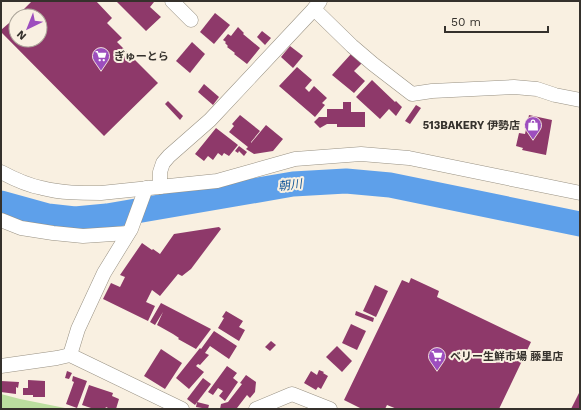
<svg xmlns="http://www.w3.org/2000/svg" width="581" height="410" viewBox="0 0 581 410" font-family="'Work Sans','Noto Sans JP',sans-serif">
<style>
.green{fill:#bbde9f}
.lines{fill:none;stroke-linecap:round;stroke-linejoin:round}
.river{stroke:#5ea0ea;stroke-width:25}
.building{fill:#8e396a}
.minor-casing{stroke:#989183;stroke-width:15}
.minor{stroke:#fff;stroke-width:14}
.labels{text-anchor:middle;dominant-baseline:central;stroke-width:4;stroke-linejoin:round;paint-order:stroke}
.poi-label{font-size:11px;font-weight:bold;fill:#35312c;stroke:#f9f0e1;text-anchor:start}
.water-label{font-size:12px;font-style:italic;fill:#13589b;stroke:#f9f0e1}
</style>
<rect width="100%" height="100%" fill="#f9f0e1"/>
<path class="green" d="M1,394L20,399L70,409H1Z"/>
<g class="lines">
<path class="river" d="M1,203L48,216L75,219L107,216L293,184L346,181L390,185L580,224"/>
</g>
<g class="building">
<path d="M32,1H96L112,18L107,23L122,38L117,42L158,83L104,136L1,32V30L16,17V40H40V16H17Z"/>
<path d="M116,1H154V2L150,7L161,17L146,31Z"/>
<path d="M215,13L230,25L214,44L200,32Z"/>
<path d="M238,27L244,33L243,34L260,48L247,64L234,54L235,53L227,47L228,46L225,43L226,42L223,40L228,34L231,36Z"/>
<path d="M262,31L271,38L265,45L257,37Z"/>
<path d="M192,42L205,54L190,73L176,61Z"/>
<path d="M290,46L303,56L293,68L281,57Z"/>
<path d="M351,54L362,63L354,71L365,81L354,93L332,75Z"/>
<path d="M297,67L312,80L305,88L309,92L314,86L327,98L322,103L325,105L315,117L279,86Z"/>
<path d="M372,80L395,102L396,101L402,107L396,116L389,109L380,119L356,97Z"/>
<path d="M204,84L219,97L213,105L198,92Z"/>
<path d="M168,101L183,116L180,120L165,104Z"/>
<path d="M343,102H351V112H365V127H337V124H327L320,128L314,122L319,117H327V109H343Z"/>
<path d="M416,105L421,108L410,124L405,121Z"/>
<path d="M240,115L260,131L251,142V143L266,125L283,139L273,151L254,154L246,149L248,147L229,132L234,126L232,124Z"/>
<path d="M529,115L552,120L546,155L522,150L523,148L516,146L519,133L525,134Z"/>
<path d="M216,128L238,145L229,156L224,153L222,156L218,153L213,160L208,156L204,161L195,154Z"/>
<path d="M239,146L247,152L244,156L239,151L238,153L235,151Z"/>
<path d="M219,227L221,229L191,269L182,276L178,274L160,296L152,290L146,302L155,306L148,321L103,299L111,283L120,287L125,277L120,275L142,243L152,250L153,249L160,254L174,234Z"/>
<path d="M411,278L439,291L437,297L531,342L499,409H397L387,405L385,409H362L344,400L402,280L409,283Z"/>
<path d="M375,285L388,291L376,317L363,311Z"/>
<path d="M161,303L211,329L196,349L178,339L179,338L173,334L157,325L163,312L155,325L150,322Z"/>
<path d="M226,311L243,321L239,327L245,330L239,341L218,328L224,318L222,317Z"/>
<path d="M356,311L374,318L373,322L355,315Z"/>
<path d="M351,324L366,331L357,350L342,343Z"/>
<path d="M214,331L237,346L229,359L210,346L205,353L209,355L200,365L198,364L196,366L204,372L189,389L176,378L200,348L201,349Z"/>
<path d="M271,341L276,345L270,351L265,347Z"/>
<path d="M337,346L352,361L342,372L326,357Z"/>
<path d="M161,349L182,363L165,389L144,376Z"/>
<path d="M227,366L237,373L233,378L238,382L225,401L219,396L223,391L218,388L213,395L208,392Z"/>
<path d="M319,370L324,372L323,373L328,376L321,389L318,387L316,390L304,383L311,371L317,375Z"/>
<path d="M67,371L72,373L69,379L65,378Z"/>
<path d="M246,375L256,382L255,392L250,398L247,395L237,408L220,409L221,404L228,402L242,384L240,383Z"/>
<path d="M73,376L87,381L77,408L66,404L74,382L72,381Z"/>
<path d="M203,378L211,384L195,405L187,399Z"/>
<path d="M28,380L45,381V397H33V395H23V388H28Z"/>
<path d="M1,381L19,382L18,388L16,387V394L1,392Z"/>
<path d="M89,385L113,393L112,396L119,399L116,409H110L106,407L105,409H94L82,405Z"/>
<path d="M580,391V409H571Z"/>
<path d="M197,402L209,405L208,409L196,407Z"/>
</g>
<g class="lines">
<g class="minor-casing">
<g id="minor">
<path d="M172,1L191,20"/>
<path d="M314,9L352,46L373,64L412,94L432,91L514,87L537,89L555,95L580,100"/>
<path d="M1,172C14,179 27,185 42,188C61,193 81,193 101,193L217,181L295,159L361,154L409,158L580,193"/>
<path d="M160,187V172L163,163L169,156L210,120L314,9L320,1"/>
<path d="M1,220L21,228L53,233L83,236L128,233"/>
<path d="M70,355L78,329L104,273L131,229L146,188"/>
<path d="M1,366L57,358L70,355L182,409"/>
<path d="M256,409L292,394L330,409"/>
</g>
</g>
<use href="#minor" class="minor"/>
</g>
<defs>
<g id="supermarket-pin" transform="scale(0.9)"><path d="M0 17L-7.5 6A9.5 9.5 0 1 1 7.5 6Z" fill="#9d4ebe" stroke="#f9f0e1"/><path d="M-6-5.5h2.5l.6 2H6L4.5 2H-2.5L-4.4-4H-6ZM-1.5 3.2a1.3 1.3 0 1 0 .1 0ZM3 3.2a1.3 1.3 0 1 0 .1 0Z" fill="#fff"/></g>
<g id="shop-pin" transform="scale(0.9)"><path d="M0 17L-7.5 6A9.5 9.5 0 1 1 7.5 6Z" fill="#9d4ebe" stroke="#f9f0e1"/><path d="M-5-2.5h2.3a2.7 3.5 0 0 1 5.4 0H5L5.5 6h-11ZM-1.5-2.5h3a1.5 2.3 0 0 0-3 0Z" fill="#fff"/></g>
</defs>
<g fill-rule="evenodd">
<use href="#supermarket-pin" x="101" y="56"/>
<use href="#shop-pin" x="533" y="125"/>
<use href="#supermarket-pin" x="437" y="356"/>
</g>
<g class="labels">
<g class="poi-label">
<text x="114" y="56">ぎゅーとら</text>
<text x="520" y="125" text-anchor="end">513BAKERY 伊勢店</text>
<text x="450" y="356">ベリー生鮮市場 藤里店</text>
</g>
<g class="water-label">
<text transform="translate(290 185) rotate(-7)">朝川</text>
</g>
</g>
<rect width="581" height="410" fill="none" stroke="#35312c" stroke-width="4"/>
<g transform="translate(28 28) rotate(223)"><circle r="19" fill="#f9f0e1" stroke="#aba499"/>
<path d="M0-3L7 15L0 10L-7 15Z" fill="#9d4ebe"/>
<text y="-6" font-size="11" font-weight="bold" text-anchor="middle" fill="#35312c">N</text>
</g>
<path d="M445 26v6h103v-6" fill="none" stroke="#35312c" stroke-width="2"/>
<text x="451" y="26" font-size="12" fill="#35312c" stroke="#f9f0e1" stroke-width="3" paint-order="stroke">50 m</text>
</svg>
